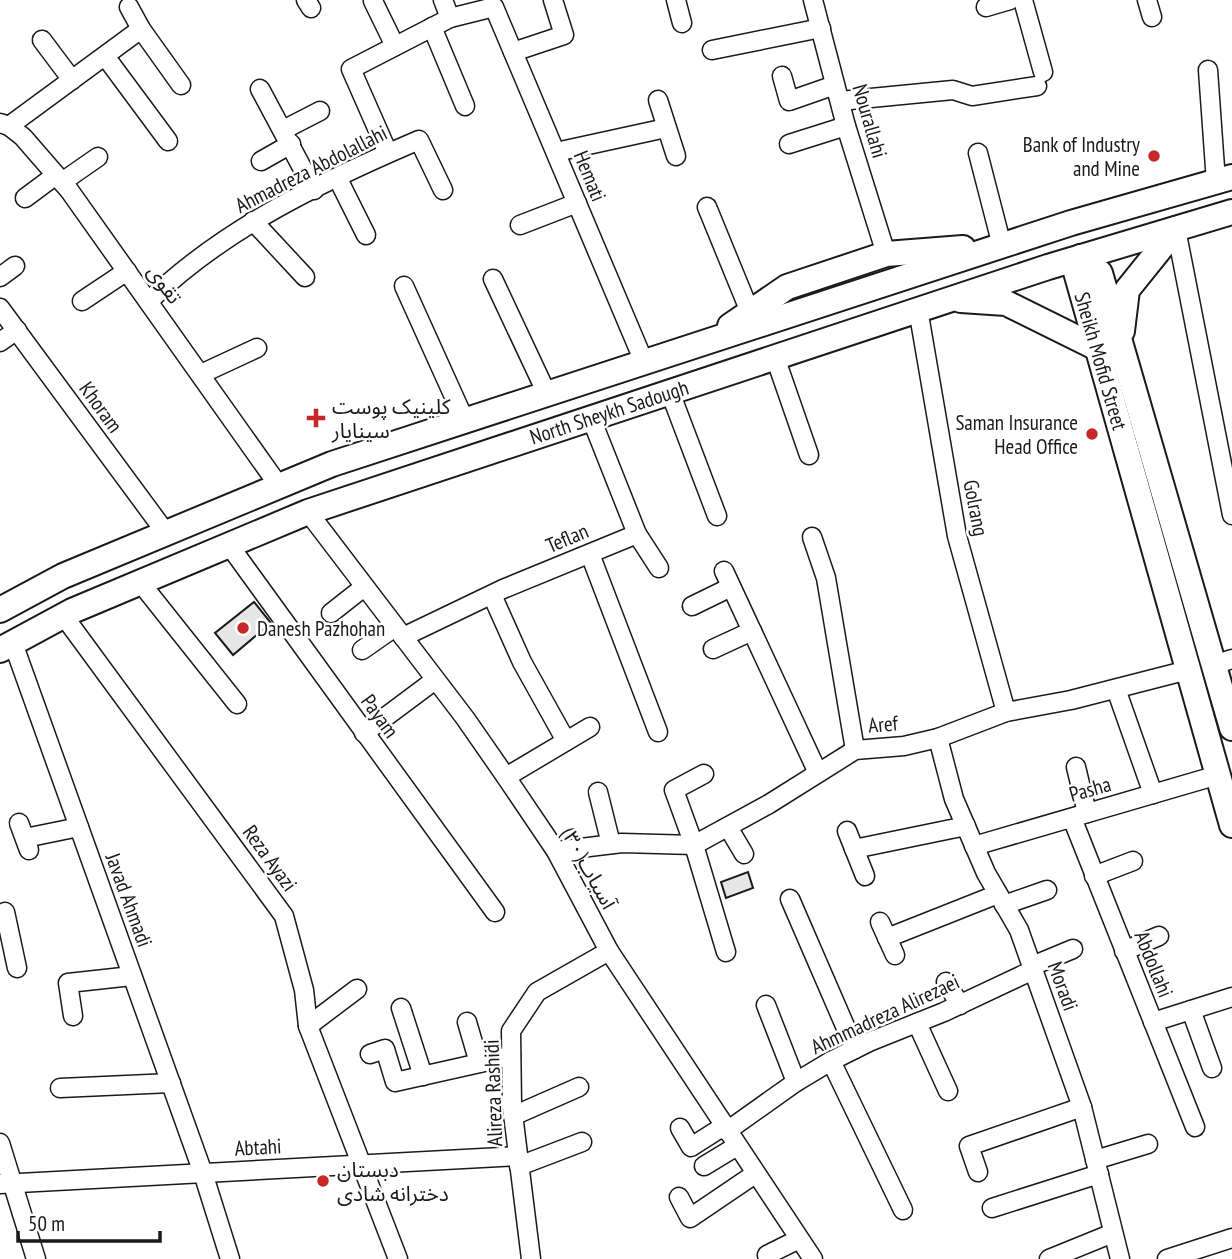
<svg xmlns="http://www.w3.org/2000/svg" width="1232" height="1259" viewBox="0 0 1232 1259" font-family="'PT Sans Narrow','Noto Sans Arabic',sans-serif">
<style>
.building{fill:#e6e6e6;stroke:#1a1a1a;stroke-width:2}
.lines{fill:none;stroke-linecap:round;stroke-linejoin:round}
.street-casing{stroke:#1a1a1a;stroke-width:21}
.secondary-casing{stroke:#1a1a1a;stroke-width:28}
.street{stroke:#fff;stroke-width:18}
.secondary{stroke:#fff;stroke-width:24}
.poi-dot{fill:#c62828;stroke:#fff;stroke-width:2.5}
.labels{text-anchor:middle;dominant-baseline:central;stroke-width:5;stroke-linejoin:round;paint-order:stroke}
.street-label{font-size:21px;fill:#1a1a1a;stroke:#fff}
.poi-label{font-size:21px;fill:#1a1a1a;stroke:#fff;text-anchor:start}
</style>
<rect width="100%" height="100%" fill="#fff"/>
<g class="building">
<path d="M254,602L271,623L233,655L215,633Z"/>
<path d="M748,872L753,888L726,898L721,882Z"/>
</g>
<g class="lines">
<g class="street-casing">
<g id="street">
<path d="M306,0L311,8"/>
<path d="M443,0L450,18"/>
<path d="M676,0L682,23"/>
<path d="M813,0L846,126L886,254"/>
<path d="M1023,0L1043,72"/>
<path d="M1147,0L1152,17"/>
<path d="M373,1L395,46"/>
<path d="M129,7L141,29L181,85"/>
<path d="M986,7L1010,0"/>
<path d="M432,27L465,106"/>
<path d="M42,40L72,80"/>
<path d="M712,50L821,28"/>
<path d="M513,52L564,35L553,0"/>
<path d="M105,56L168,141"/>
<path d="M1208,70L1216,182"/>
<path d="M782,76L789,101L835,85"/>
<path d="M260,89L314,190"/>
<path d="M658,100L676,156"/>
<path d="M840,101L953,90L972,96L1037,86"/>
<path d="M0,123L9,126L23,137L69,190L279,486"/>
<path d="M9,126L141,29"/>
<path d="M283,130L320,111"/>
<path d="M789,144L846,126"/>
<path d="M556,152L666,128"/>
<path d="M388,153L351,69L450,18L494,7L644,362"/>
<path d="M978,153L1002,246"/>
<path d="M261,161L291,144"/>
<path d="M338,179L366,235"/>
<path d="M62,182L98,157"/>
<path d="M25,198L56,175"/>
<path d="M707,207L750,312"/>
<path d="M253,221L305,277"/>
<path d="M520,225L577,203"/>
<path d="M1176,229L1232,515"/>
<path d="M0,277L15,266"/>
<path d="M493,279L547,394"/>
<path d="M404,286L465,421"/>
<path d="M82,301L127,271"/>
<path d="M149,301C224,228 323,181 419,140L443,190"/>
<path d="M0,308L166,533"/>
<path d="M918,309L957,536L1006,712"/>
<path d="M0,342L17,330"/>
<path d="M775,357L809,455"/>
<path d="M201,374L257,348"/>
<path d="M670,392L717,516"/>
<path d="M308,512L465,718L506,777L556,851L609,951L813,1259"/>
<path d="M637,534L659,568"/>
<path d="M812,537L826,578L855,750"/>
<path d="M229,545L495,912"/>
<path d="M590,554L658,732"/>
<path d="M724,571L818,773"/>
<path d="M140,582L237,704"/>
<path d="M492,595L522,662L566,741"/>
<path d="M692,606L731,587"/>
<path d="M331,613L364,587"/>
<path d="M63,615L284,916L304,990L308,1026L398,1259"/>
<path d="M403,637L503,589L637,534L591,418"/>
<path d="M13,643L203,1173L230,1259"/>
<path d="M713,649L752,631"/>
<path d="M362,650L395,627"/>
<path d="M1214,665L1232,659"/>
<path d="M1116,689L1153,794"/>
<path d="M364,733L435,680"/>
<path d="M938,738L954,799L986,873L1019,930L1082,1107L1120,1259"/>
<path d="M1076,767L1087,813"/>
<path d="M704,774L674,790L694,845L726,952"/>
<path d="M506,777L590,727"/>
<path d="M598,792L611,844"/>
<path d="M1072,818L1195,1127"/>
<path d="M19,823L29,850"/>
<path d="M728,827L744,854"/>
<path d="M847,831L865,876"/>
<path d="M25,838L79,827"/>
<path d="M974,846L1218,775"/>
<path d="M854,849L966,826"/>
<path d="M556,851L622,843L694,845L769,804L855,750L904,746L938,738L1006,712L1071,700L1188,670"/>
<path d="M1094,876L1133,861"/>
<path d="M790,899L855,1049"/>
<path d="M1004,905L1047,890"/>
<path d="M5,912L17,968"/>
<path d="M880,922L895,955"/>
<path d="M887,938L998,894"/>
<path d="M1124,951L1159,936"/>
<path d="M1032,966L1073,949"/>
<path d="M946,982L960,1005"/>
<path d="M766,1005L796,1082"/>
<path d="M401,1008L423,1076"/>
<path d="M1191,1010L1212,1068"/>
<path d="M73,1016L68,983L132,976"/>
<path d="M467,1022L479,1063"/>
<path d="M1153,1022L1232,997"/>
<path d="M917,1023L948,1091"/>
<path d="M308,1026L357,989"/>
<path d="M370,1054L385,1049L395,1082L511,1056"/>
<path d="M831,1061L903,1210"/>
<path d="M60,1088L171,1083"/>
<path d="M513,1116L579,1087"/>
<path d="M680,1128L691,1147L724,1126"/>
<path d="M727,1131L796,1082L831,1061L869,1042L944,1012L1033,970"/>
<path d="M0,1143L36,1259"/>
<path d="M1095,1160L1148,1144"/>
<path d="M519,1166L582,1142"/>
<path d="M704,1166L737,1146"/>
<path d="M978,1172L969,1146L1082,1107"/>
<path d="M0,1184L518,1156"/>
<path d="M679,1197L690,1218L755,1174"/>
<path d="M992,1208L1099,1174"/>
<path d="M767,1255L799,1239"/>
<path d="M531,1259L512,1106L511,1031L537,992L609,951"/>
<path d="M1049,1259L1113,1233"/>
<path d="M1167,1259L1232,1238"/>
</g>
</g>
<g class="secondary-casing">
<g id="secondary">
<path d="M1081,257L1076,272L1232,825"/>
<path d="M1081,257L1100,273L1232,728"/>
<path d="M961,300L1006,303L1097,348"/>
<path d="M730,326L787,287L886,254L963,248"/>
<path d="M1122,331L1127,290L1176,229"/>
<path d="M0,610L63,576L332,464L1071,223L1232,177"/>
<path d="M0,650L72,611L308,512L1048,267L1232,212"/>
</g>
</g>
<use href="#street" class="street"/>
<use href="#secondary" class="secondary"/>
</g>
<g class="poi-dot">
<circle cx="1154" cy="156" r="7"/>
<path d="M312.5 407.5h7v7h7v7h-7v7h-7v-7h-7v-7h7z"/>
<circle cx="1092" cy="434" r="7"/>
<circle cx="243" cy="628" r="7"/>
<circle cx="323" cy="1181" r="7"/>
</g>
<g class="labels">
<g class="street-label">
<text transform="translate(870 121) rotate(74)">Nourallahi</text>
<text transform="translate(311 169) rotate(-27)">Ahmadreza Abdolallahi</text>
<text transform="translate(590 176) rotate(68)">Hemati</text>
<text transform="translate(165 284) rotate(54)">تقوی</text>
<text transform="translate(1101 361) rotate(74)">Sheikh Mofid Street</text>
<text transform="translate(101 407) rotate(54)">Khoram</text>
<text transform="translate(609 412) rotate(-18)">North Sheykh Sadough</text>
<text transform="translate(976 508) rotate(79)">Golrang</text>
<text transform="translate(567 538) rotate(-23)">Teflan</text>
<text transform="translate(380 716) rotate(54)">Payam</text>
<text transform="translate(883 724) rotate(-5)">Aref</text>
<text transform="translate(1090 789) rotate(-16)">Pasha</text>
<text transform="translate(270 858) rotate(54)">Reza Ayazi</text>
<text transform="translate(589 868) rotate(61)">آسیاب(۳۰)</text>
<text transform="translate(129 900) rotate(70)">Javad Ahmadi</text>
<text transform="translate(1154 964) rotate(68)">Abdollahi</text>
<text transform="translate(1063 986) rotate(70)">Moradi</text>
<text transform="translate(885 1014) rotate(-25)">Ahmmadreza Alirezaei</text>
<text transform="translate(493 1093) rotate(-92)">Alireza Rashidi</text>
<text transform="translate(258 1147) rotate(-3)">Abtahi</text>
</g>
<g class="poi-label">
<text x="1140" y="144" text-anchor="end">Bank of Industry<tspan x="1140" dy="24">and Mine</tspan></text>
<text x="332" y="406">کلینیک پوست<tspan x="332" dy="24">سینایار</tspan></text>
<text x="1078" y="422" text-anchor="end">Saman Insurance<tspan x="1078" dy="24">Head Office</tspan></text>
<text x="257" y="628">Danesh Pazhohan</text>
<text x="337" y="1169">دبستان<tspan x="337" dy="24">دخترانه شادی</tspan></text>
</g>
</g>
<path d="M18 1231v10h142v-10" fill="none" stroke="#1a1a1a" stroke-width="3.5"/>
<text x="28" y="1231" font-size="21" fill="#1a1a1a" stroke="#ffffff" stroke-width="5" paint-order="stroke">50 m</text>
</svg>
